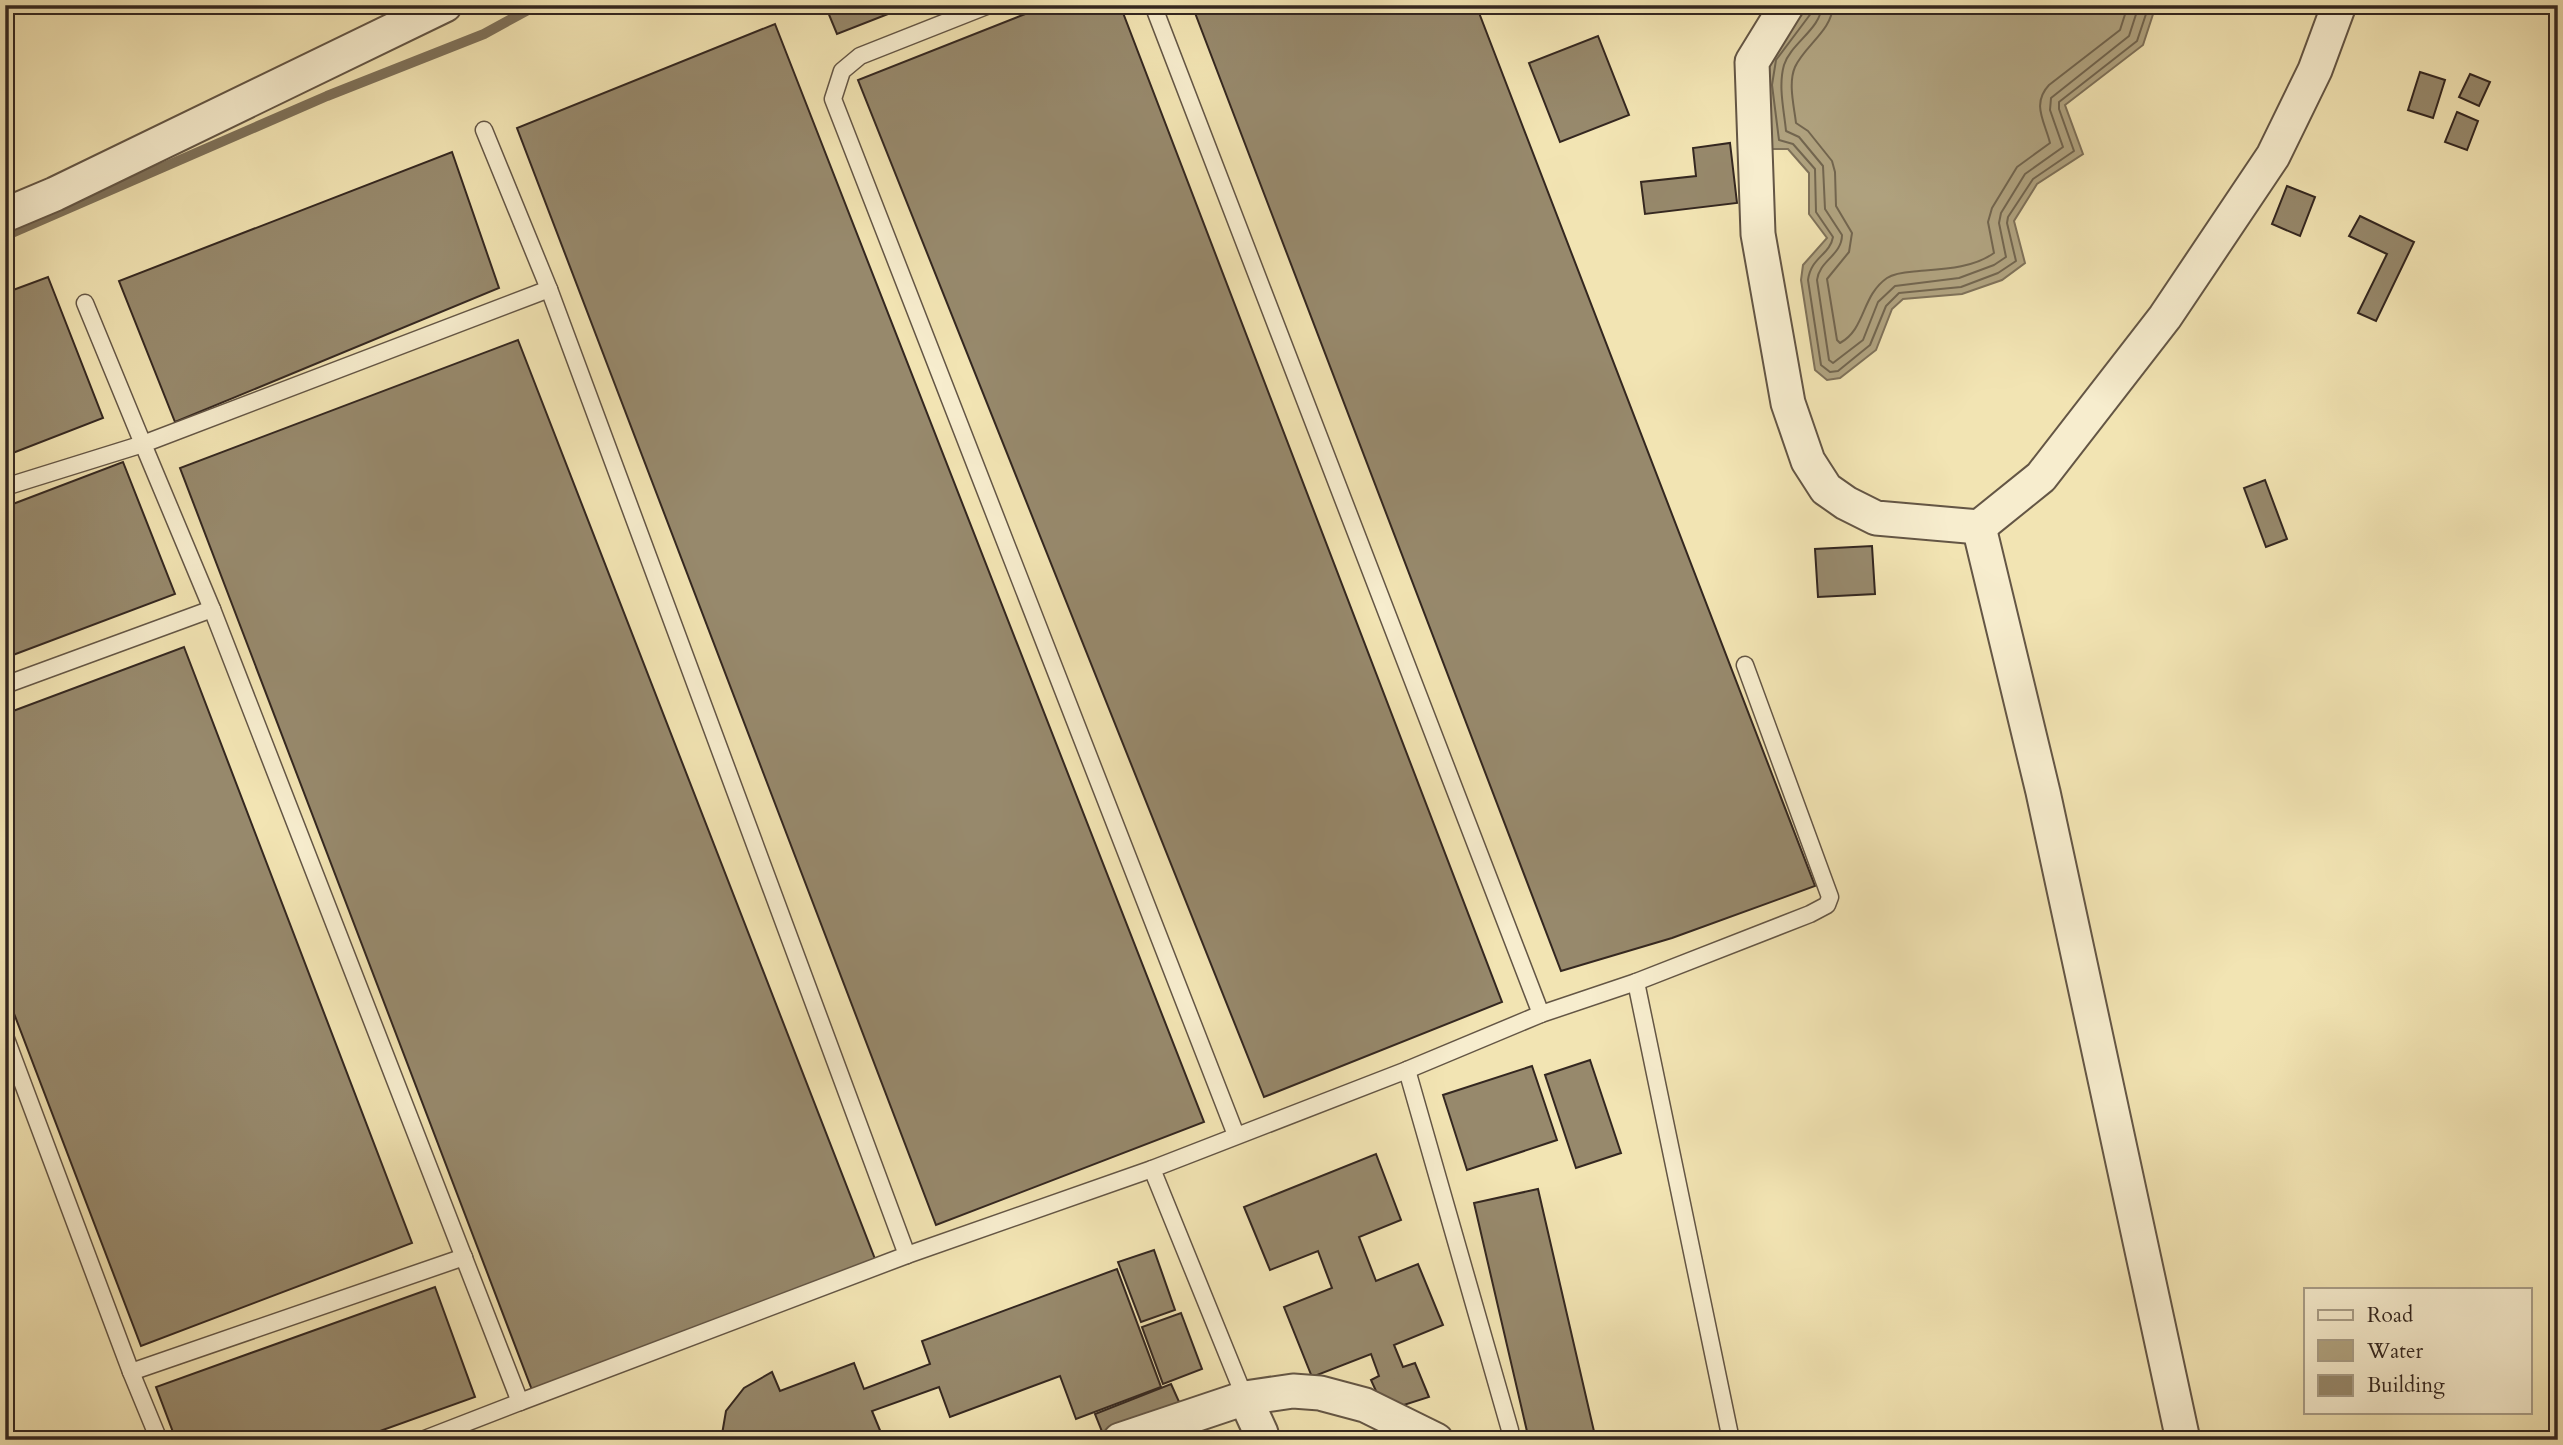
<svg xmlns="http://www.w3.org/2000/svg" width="2563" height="1445" viewBox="0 0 2563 1445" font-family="Cardo,serif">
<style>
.water{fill:#b1a481;stroke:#7f725a;stroke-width:2}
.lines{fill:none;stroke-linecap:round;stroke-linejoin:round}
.shore{stroke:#726650;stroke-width:2}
.stream{stroke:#7f725a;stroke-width:10}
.building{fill:#97896c;stroke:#342720;stroke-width:2}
.lane-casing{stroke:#645645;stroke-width:19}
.street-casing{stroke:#645645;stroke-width:37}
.lane{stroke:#f7edce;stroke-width:16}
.street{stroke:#f7edce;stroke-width:33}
</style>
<rect width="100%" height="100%" fill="#f2e4b3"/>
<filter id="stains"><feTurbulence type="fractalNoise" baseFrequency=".00286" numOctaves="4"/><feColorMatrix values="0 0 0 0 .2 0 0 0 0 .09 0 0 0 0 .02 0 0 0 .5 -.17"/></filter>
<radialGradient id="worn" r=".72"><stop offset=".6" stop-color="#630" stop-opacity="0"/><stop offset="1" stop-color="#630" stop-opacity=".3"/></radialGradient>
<path class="water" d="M1809,5H2156L2143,45L2065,105L2083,154L2037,184L2014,221L2025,263L2002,280L1962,294L1903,299L1892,309L1876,350L1840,378L1827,380L1815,370L1801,280L1803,265L1827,238L1809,214V173L1788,149H1772L1765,85L1770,56Z"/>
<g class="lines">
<g class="shore">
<path d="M1814,5L1812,12L1776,60L1772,85L1779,140L1793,144L1815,169L1816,212L1833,237C1830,255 1811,257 1808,280L1821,365L1830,372L1838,371L1870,345L1886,306L1899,293L1961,287L1998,273L2016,261L2007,223L2008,217L2033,179L2074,151L2059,109V102L2137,41L2149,5"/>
<path d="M1822,5C1821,29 1791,43 1784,65C1778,86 1784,110 1786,131L1799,137L1823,166L1825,209L1842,235C1842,255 1819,261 1817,280L1829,360L1833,363L1863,340L1878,302L1895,286L1959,278L1994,265L2006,257L1999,223L2001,213L2025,174L2063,147L2050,110L2051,98L2129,36L2139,5"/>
<path d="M1833,5C1832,31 1805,45 1795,67C1788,83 1794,106 1796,123L1808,131L1832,161L1835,172L1836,206L1852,233L1849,252L1827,279L1837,340L1840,343C1866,329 1861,296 1887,278C1896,272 1909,272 1919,271C1944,269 1973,268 1994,253L1988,222L1992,208L2017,167L2050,143C2045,122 2031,104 2049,85L2120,30L2128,5"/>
</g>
<path class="stream" d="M5,236L327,96L484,34L537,5"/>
</g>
<g class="building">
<path d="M825,5H911L837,34Z"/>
<path d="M1048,5H1120L1502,1002L1264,1097L858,80Z"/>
<path d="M1192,5H1476L1815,886L1672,938L1561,971Z"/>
<path d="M775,24L1204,1122L936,1225L517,128Z"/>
<path d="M1598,36L1629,115L1560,142L1529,63Z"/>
<path d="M2420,72L2445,80L2433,118L2408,110Z"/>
<path d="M2470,74L2490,82L2479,106L2459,97Z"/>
<path d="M2457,112L2478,121L2467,150L2445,142Z"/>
<path d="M1730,143L1737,203L1645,214L1641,182L1696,176L1693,148Z"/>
<path d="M452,152L499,288L175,422L119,281Z"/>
<path d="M2287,186L2315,197L2300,236L2272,224Z"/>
<path d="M2360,216L2414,242L2376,321L2358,313L2387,254L2349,236Z"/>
<path d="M48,277L103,418L5,456V293Z"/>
<path d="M518,340L875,1259L532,1390L180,468Z"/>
<path d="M123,462L175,594L5,658V507Z"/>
<path d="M2265,480L2287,539L2266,547L2244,488Z"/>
<path d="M1872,546L1875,594L1818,597L1815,549Z"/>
<path d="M184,647L412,1243L141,1346L5,990V714Z"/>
<path d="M1590,1060L1621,1153L1576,1168L1545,1075Z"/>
<path d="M1532,1066L1557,1140L1467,1170L1443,1095Z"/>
<path d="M1376,1154L1401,1220L1359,1237L1376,1281L1418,1264L1443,1325L1394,1345L1403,1367L1415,1363L1429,1397L1385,1411L1371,1380L1379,1376L1371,1354L1312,1377L1284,1307L1332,1288L1318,1251L1270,1270L1244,1207Z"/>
<path d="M1538,1189L1596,1440H1529L1474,1203Z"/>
<path d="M1154,1250L1175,1310L1141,1322L1118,1262Z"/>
<path d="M1117,1269L1161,1387L1076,1419L1060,1376L950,1417L939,1387L872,1411L884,1440H721L726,1411L744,1388L772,1372L780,1391L854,1363L864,1389L930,1364L922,1341Z"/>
<path d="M435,1287L475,1397L355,1440H176L156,1387Z"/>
<path d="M1181,1313L1202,1369L1163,1384L1142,1327Z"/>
<path d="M1171,1384L1185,1415L1105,1439L1095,1414Z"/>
<path d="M1723,1431L1725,1440H1684V1438Z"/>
</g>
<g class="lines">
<g class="lane-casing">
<g id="lane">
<path d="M989,5L860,56L842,71L833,99L1236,1135"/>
<path d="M1153,5L1541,1014"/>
<path d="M484,130L549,289L143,444L212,609L520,1402L907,1255L1152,1169"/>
<path d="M549,289L907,1255"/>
<path d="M5,487L143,444L85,303"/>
<path d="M5,685L212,609"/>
<path d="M1636,982L1810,914L1827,905L1830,897L1745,665"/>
<path d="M5,1036L131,1372L159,1440"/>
<path d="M1407,1070L1510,1430"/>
<path d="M131,1372L464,1257"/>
<path d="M1245,1398L1152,1169L1407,1070L1541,1014L1636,982L1731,1440"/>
<path d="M422,1440L520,1402"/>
</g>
</g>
<g class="street-casing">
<g id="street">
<path d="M1787,5L1752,62L1758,234L1788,403L1808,461L1826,489L1846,503L1876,518L1979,527L2041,477L2165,317L2273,156L2315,70L2339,5"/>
<path d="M5,215L55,194L445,5"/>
<path d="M1979,527L2043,792L2183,1440"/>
<path d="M1245,1398L1261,1433V1440"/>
<path d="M1120,1440L1245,1398L1293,1391L1320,1393L1365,1405L1436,1440"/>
</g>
</g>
<use href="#lane" class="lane"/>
<use href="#street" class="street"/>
</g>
<rect width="2563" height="1445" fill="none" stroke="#f2e4b3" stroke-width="28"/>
<rect x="7" y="7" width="2549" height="1431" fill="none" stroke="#342720" stroke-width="3.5"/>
<rect x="14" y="14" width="2535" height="1417" fill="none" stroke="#342720" stroke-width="2"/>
<rect x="2304" y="1288" width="228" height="126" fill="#f7edce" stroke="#a99e88" stroke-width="2"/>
<rect x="2318" y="1310" width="35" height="10" fill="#f7edce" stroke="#a99e88" stroke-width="2"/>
<text x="2367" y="1322" font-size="21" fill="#342720">Road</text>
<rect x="2318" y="1340" width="35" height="21" fill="#b1a481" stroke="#a99e88" stroke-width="2"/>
<text x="2367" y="1358" font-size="21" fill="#342720">Water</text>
<rect x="2318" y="1375" width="35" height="21" fill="#97896c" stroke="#a99e88" stroke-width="2"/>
<text x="2367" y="1392" font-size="21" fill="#342720">Building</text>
<rect width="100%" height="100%" filter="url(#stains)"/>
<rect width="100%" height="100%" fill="url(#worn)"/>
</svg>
